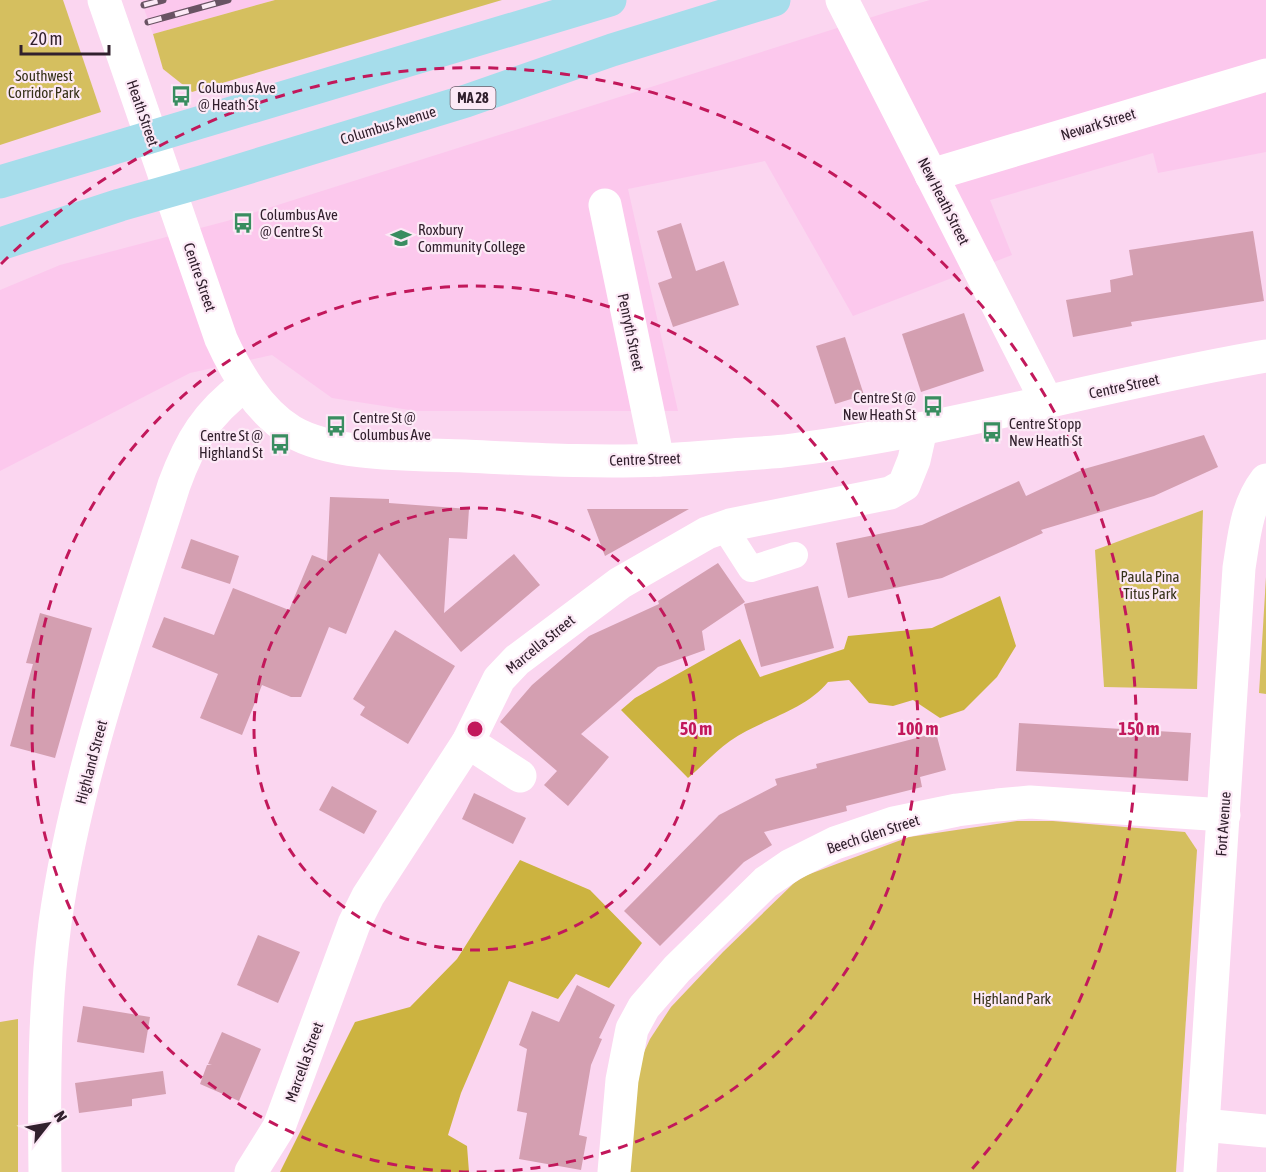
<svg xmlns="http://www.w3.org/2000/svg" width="1266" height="1172" viewBox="0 0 1266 1172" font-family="'Asap Condensed',sans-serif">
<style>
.built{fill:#fcc8ed}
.green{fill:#d5bf5f}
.forest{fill:#ccb340}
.building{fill:#d49fb1}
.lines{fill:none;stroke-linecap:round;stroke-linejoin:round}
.pedestrian{stroke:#fff;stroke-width:26}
.minor{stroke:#fff;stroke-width:33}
.secondary{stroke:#fff;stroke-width:33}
.primary{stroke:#a6ddeb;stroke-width:33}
.rail-casing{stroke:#695363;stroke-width:7}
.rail{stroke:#fce9f6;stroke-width:4.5;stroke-dasharray:14;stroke-linecap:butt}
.ring{fill:none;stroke:#c2185b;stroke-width:3;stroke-dasharray:10 8}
.labels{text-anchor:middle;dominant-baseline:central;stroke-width:4.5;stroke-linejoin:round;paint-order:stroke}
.shield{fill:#fce9f6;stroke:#6e5c69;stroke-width:1.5}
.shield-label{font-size:14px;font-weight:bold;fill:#31202d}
.park-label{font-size:15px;fill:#363118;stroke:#fce9f6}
.poi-label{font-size:15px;fill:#31202d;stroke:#fce9f6;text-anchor:start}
.street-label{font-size:15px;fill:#31202d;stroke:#fce9f6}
.centre{fill:#c2185b;stroke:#fce9f6;stroke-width:3}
.ring-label{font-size:18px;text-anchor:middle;font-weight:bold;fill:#c2185b;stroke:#fce9f6;stroke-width:4.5;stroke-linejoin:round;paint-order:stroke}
</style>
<rect width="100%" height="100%" fill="#fbd6f0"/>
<g class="built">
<path d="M141,0H275L153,34Z"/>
<path d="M930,0H1266V152L1158,173L1153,153L990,200L1012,255L853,316L765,161L628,189L678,411H416L332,398L272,355L190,373L0,471V290L60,265L227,221L888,12Z"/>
</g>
<g class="green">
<path d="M0,0H63L101,112L0,145Z"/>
<path d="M275,0H502L192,92L163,69L153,34Z"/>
<path d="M1203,510L1197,689L1104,687L1095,550Z"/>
<path d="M1266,577V694L1259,693Z"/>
<path d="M1017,821H1053L1185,832L1197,850L1176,1172H629L635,1072L650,1039L671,1007L723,952L794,883L807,875L909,837Z"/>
<path d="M18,1019V1172H0V1022Z"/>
</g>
<g class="forest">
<path d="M1000,596L1016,646L997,677L964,710L940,718L913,700L893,706L869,703L849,680L828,682C803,712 761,719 730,741C715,752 702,766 688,778L621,710L635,698L740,639L760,677L844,649L848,636L932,628Z"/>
<path d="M520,860L590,890L642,943L609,988L576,974L558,999L509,981L461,1093L448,1135L467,1146L469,1172H280L355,1022L410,1007L457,959Z"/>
</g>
<g class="building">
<path d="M681,223L696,271L724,261L739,305L673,327L658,283L672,278L657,231Z"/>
<path d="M1253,231L1264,301L1131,322L1132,326L1073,337L1066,300L1111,292L1110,280L1133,275L1129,250Z"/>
<path d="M964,313L984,371L921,392L902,334Z"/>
<path d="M845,337L864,395L835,404L816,346Z"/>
<path d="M1204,435L1218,467L1154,496L1041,530L1043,533L942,578L848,598L836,543L922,525L1019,481L1026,496L1084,469Z"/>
<path d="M330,497L389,499V503L469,509L467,539L449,538L444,613L514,554L540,585L461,652L379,553L346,634L329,627L301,697H291L262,685L242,735L200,718L218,674L152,647L164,617L214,635L233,588L289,610L312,555L327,561Z"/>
<path d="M587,509H689L605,556Z"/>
<path d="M191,539L239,556L230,584L181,568Z"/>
<path d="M718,563L745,602L702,631L705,650L658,667L581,734L609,757L568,806L544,785L557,771L500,722L532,685L589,636L659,604L658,601Z"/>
<path d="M818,586L834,648L761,667L744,604Z"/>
<path d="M40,613L92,628L55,758L10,746L33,664L26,663Z"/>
<path d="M395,630L455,666L408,744L360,715L365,707L353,699Z"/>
<path d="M1019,723L1191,733L1188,781L1016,771Z"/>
<path d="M936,733L946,770L920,777L922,787L846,806L847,811L764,832L772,845L744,862L660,946L624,911L719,815L777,785L775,779L817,768L816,764Z"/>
<path d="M332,786L377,811L364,834L319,810Z"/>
<path d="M474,793L526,818L513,844L462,819Z"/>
<path d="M258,935L300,952L278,1003L237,985Z"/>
<path d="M577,985L615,1005L599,1038L602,1039L591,1065L579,1135L587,1137L581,1170L519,1159L527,1113L517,1111L527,1049L519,1045L532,1011L559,1022Z"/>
<path d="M83,1006L150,1017L144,1053L77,1042Z"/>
<path d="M222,1032L261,1049L239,1101L200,1084L207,1065H212L208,1064Z"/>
<path d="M163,1071L166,1094L132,1099V1106L79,1113L75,1083Z"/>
</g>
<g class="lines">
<path class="pedestrian" d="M724,527L751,569L795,555"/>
<g class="minor">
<path d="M842,0L1047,402"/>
<path d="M931,175L1266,75"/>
<path d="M605,205L658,460"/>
<path d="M468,742L520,776"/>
<path d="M1203,1125L1266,1131"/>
<path d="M45,1172C44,1089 44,1005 55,923C76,774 129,628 174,485C190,441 207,413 245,385"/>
<path d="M251,1172L279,1127L354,924L368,896L468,742L499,679L517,660L620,583L707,533L730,525L890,493L904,485L914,460L921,429"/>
<path d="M614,1172L622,1080L632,1029L644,1007L677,969L766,882L791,865L835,843L894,823L957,810L997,805L1030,802L1224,815"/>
<path d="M1200,1172L1239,568C1244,537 1246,506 1266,480"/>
</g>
<path class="secondary" d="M104,0L221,339C237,374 258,410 291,431C335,457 415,454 465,456C530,459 595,463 660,460C684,459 708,457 732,455C752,453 772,453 792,450C952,430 1107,383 1266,356"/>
<g class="primary">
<path d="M0,182L610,0"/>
<path d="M0,244L120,205L201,182L466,101L612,50L774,0"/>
</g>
<g class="rail-casing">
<g id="rail">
<path d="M144,5L163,0"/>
<path d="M148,22L228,0"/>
</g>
</g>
<use href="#rail" class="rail"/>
</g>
<g class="ring">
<circle cx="475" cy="729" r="221"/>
<circle cx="475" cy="729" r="443"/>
<path d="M1 264A664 664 0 0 1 972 1169"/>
</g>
<defs>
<g id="bus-bare" transform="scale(1.62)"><path d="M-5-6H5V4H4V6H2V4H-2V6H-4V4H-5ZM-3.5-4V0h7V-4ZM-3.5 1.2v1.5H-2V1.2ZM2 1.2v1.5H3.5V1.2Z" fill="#398d60" stroke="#fce9f6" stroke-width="2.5" paint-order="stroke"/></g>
<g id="university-bare" transform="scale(1.62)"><path d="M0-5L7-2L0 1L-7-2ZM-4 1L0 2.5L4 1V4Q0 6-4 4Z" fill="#398d60" stroke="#fce9f6" stroke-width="2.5" paint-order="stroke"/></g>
</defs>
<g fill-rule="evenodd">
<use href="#bus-bare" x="181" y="96"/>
<use href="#bus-bare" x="243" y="223"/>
<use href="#university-bare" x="401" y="238"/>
<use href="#bus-bare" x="933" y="406"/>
<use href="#bus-bare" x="336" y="426"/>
<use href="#bus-bare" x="992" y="432"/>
<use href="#bus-bare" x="280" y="444"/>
</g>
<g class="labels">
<rect class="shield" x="450.5" y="87" width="45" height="22" rx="4.5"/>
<g class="shield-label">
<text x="473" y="98">MA 28</text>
</g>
<g class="park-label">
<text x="44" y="75">Southwest<tspan x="44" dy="17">Corridor Park</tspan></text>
<text x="1150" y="576">Paula Pina<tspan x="1150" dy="17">Titus Park</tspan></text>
<text x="1012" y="998">Highland Park</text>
</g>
<g class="poi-label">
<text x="198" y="87">Columbus Ave<tspan x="198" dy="17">@ Heath St</tspan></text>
<text x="260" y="214">Columbus Ave<tspan x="260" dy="17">@ Centre St</tspan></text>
<text x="418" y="229">Roxbury<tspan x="418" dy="17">Community College</tspan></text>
<text x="916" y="397" text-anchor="end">Centre St @<tspan x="916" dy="17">New Heath St</tspan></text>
<text x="353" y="417">Centre St @<tspan x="353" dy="17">Columbus Ave</tspan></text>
<text x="1009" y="423">Centre St opp<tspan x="1009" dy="17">New Heath St</tspan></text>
<text x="263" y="435" text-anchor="end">Centre St @<tspan x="263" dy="17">Highland St</tspan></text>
</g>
<g class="street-label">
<text transform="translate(143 113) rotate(71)">Heath Street</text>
<text transform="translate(1098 124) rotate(-17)">Newark Street</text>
<text transform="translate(388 125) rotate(-17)">Columbus Avenue</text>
<text transform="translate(944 201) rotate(63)">New Heath Street</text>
<text transform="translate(200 277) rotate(71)">Centre Street</text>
<text transform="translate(631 332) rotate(78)">Penryth Street</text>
<text transform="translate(1124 386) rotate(-12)">Centre Street</text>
<text transform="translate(645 459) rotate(-2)">Centre Street</text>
<text transform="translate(540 644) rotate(-39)">Marcella Street</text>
<text transform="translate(91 762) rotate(-75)">Highland Street</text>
<text transform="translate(1223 824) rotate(-86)">Fort Avenue</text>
<text transform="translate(873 834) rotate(-18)">Beech Glen Street</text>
<text transform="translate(304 1062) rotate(-70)">Marcella Street</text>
</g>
</g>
<circle cx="475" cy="729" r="9" class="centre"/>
<g class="ring-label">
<text x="696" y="735">50 m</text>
<text x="918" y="735">100 m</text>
<text x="1139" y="735">150 m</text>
</g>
<g transform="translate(48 1124) rotate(59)" stroke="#fce9f6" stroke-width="4.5" paint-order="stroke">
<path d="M0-4.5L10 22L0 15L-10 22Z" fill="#31202d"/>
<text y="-9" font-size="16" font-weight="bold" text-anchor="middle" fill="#31202d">N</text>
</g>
<path d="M21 45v9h88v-9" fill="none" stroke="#31202d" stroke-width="3"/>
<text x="30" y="45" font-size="18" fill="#31202d" stroke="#fce9f6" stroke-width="4.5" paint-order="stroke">20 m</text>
</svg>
